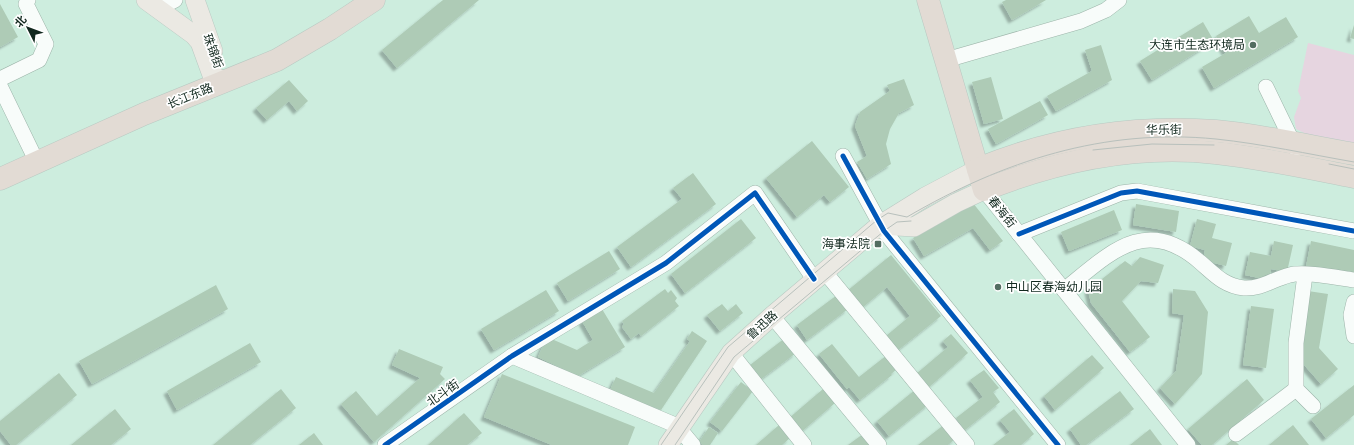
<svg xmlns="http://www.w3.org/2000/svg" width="1354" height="445" viewBox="0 0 1354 445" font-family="Helvetica,'Noto Sans SC',sans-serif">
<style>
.green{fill:#e6d5e0}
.building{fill:#aecbb6;filter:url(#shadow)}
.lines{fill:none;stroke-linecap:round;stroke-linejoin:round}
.minor-casing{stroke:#9cb4a9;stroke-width:16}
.major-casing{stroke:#b9c9c2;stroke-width:20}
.highway-casing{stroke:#b9c9c2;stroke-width:23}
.minor{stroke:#f8fcfa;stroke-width:15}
.major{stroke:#ebe9e3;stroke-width:19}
.highway{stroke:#e2dbd4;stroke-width:22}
.tram{stroke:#b8c0bc;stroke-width:1}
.cycleway-casing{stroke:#fff;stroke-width:8}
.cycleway{stroke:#0057b8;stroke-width:5}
.poi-dot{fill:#536d61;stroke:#fff;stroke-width:1.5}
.labels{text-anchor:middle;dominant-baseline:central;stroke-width:3.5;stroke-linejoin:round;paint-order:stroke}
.poi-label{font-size:12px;fill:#11281e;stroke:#fff;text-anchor:end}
.street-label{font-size:12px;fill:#11281e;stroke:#fff}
</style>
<defs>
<filter id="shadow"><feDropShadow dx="-3.5" dy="3.5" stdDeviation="1" flood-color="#0004"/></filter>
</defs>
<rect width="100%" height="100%" fill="#cdedde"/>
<path class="green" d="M1308,43L1354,55V147L1312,137L1296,129L1294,117L1301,98L1298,91Z"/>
<g class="building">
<path d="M443,0H479L397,68L382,50Z"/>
<path d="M1006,0H1046L1012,20L1002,2Z"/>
<path d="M0,4L18,37L0,47Z"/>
<path d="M1249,16L1259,33L1286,17L1298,37L1214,88L1202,67L1226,53L1216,36Z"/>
<path d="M1203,22L1214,41L1152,80L1140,61Z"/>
<path d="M1354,25V39L1350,38Z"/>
<path d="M1101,45L1112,80L1056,111L1047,96L1092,71L1085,50Z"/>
<path d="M991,77L1003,119L984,124L972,82Z"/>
<path d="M904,79L914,105L899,113L890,129L886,144L891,164L867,179L857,162L867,156L855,126L860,112L890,91L887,85Z"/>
<path d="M289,80L308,101L297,111L289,101L267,120L256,108Z"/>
<path d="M1040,101L1048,115L996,144L988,129Z"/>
<path d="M812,141L849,187L830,202L824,195L797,217L766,178Z"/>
<path d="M693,173L716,204L631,267L617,247L682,199L673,188Z"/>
<path d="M973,203L1003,241L990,250L973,228L924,256L913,238Z"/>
<path d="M1136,204L1179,211L1176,232L1133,225Z"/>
<path d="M1114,210L1122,230L1069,251L1061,232Z"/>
<path d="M741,219L756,238L685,293L671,274Z"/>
<path d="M1197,219L1216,224L1212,238L1232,243L1226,266L1203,260L1205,250L1190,246Z"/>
<path d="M1274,241L1293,245L1287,272L1271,269L1269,280L1245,275L1250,252L1271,256Z"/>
<path d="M1311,241L1354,250V277L1306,267Z"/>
<path d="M609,251L620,269L568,301L557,283Z"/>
<path d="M891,255L941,316L897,351L886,336L910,316L887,287L862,308L847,291Z"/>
<path d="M1140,257L1164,265L1158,283L1141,281L1122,301L1150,337L1130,352L1091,303L1088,290L1125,261L1132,266Z"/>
<path d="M216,285L228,309L92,384L79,361Z"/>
<path d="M665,289L668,293L671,290L677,298L675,301L679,306L641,336L639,333L631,339L622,327L624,324L622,321Z"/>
<path d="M1173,289L1195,291L1208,312L1202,374L1175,404L1160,388L1176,371L1184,315L1172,313Z"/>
<path d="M546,290L559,311L494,350L481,329Z"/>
<path d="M1308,291L1328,294L1319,348L1338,369L1321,384L1298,358Z"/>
<path d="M837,295L848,309L807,340L797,325Z"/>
<path d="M722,304L728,311L736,304L743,313L720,331L707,315Z"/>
<path d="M1251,306L1274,309L1266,368L1243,365Z"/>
<path d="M602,309L625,347L578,376L538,357L547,337L577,350L593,340L582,321Z"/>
<path d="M692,331L707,341L661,410L610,390L616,377L654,393L690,341L687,339Z"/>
<path d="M951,334L968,353L928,388L916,374L948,347L943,341Z"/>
<path d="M785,338L796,353L756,383L745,369Z"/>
<path d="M250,343L261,362L177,410L167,391Z"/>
<path d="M832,344L859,377L887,355L897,369L891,374L892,375L860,400L849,387L847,389L819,354Z"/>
<path d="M399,349L443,367L440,374L445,379L374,442L341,404L356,391L377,416L420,378L392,365Z"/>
<path d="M1092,355L1104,368L1055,410L1044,396Z"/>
<path d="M984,370L999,388L993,392L1000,402L965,430L956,418L983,397L970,380Z"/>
<path d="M59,373L77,395L16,445H11L0,431V421Z"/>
<path d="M502,374L635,427L628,445H552L484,417Z"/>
<path d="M1247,379L1264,400L1212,445H1202L1188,429Z"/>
<path d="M741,382L753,391L722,431L710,422Z"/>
<path d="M1354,385V415L1326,438L1311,419Z"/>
<path d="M281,389L296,408L250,445H213Z"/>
<path d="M823,389L835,403L800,433L788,419Z"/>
<path d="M916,389L929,404L889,436L877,421Z"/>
<path d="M1120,391L1134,409L1086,445H1081L1070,429Z"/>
<path d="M115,409L131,429L111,445H71Z"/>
<path d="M1014,409L1034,434L1021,445H993L1010,432L1000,420Z"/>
<path d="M464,413L482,433L467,445H428Z"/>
<path d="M945,424L956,438L948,445H918Z"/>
<path d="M779,425L790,438L782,445H756Z"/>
<path d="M1293,425L1309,445H1269Z"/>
<path d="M709,427L718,433L710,445H703L699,442Z"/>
<path d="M1150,429L1162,445H1130Z"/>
<path d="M314,433L323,445H299Z"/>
<path d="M863,434L871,445H848Z"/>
<path d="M1233,439L1239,445H1226Z"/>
</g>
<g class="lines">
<g class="minor-casing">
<g id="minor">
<path d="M155,6L167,4L175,0"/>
<path d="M946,60L1081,21L1106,10L1119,0"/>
<path d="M0,79L39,60L46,44L26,4L28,0"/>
<path d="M0,86L32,152"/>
<path d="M1266,87L1296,149"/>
<path d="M843,156L884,231L1058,445"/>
<path d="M984,190L1188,445"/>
<path d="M1019,234L1121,193L1137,191L1354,231"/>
<path d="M824,271L967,445"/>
<path d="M1305,275L1296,343V389L1313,406"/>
<path d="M1064,290C1109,254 1145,214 1200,262C1214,274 1224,286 1244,288C1262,289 1273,279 1290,275C1304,271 1339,278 1354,280"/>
<path d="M1354,302L1351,315L1354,336"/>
<path d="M772,316L879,445"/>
<path d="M731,353L804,445"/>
<path d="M512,356L680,427L683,433L693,445"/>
<path d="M1236,434L1296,389"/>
<path d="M385,445L512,356L666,263L755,193L814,279"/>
</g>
</g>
<g class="major-casing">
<g id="major">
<path d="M146,0L194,35L200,42L212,75L225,82"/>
<path d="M195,0L213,51"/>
<path d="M880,225L914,227L956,203L984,190"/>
<path d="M668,445L731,353L772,316L880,225L925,197L978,169"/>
</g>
</g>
<g class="highway-casing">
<g id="highway">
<path d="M928,0L984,190C1057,161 1137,144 1216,153C1263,158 1308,168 1354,177"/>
<path d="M978,169C1053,138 1134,125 1216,131C1262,135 1308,146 1354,154"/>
<path d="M0,179L144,114L277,60L330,29L374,0"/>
</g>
</g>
<use href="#minor" class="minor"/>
<use href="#major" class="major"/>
<use href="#highway" class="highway"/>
<g class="tram">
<path d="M1093,150L1152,144L1214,145"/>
<path d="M1329,164L1354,169"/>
<path d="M661,445L728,347L877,220L888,213L907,217C1003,161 1104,128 1216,139C1263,144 1308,154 1354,162"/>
<path d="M675,445L734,357L884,231L897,222L911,221"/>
</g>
<g class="cycleway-casing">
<g id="cycleway">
<path d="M843,156L884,231L1058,445"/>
<path d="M1019,234L1121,193L1137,191L1354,231"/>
<path d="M385,445L512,356L666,263L755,193L814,279"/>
</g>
</g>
<use href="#cycleway" class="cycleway"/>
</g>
<g class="poi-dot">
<circle cx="1253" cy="45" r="4"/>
<rect x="874" y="240" width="8" height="8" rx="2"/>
<circle cx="998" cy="287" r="4"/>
</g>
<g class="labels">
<g class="poi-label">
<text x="1245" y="45">大连市生态环境局</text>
<text x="870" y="244">海事法院</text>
<text x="1006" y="287" text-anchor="start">中山区春海幼儿园</text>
</g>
<g class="street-label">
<text transform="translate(213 51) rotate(70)">珠锦街</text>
<text transform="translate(190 96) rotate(-22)">长江东路</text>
<text transform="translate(1164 130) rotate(-1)">华乐街</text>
<text transform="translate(1002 212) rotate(51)">春海街</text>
<text transform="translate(762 325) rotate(-42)">鲁迅路</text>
<text transform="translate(443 393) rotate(-35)">北斗街</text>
</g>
</g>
<g transform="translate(28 28) rotate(312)" stroke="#ffffff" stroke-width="3" paint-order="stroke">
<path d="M0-3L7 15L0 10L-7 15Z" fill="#11281e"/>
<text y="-6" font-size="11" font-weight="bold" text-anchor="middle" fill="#11281e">北</text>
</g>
</svg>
